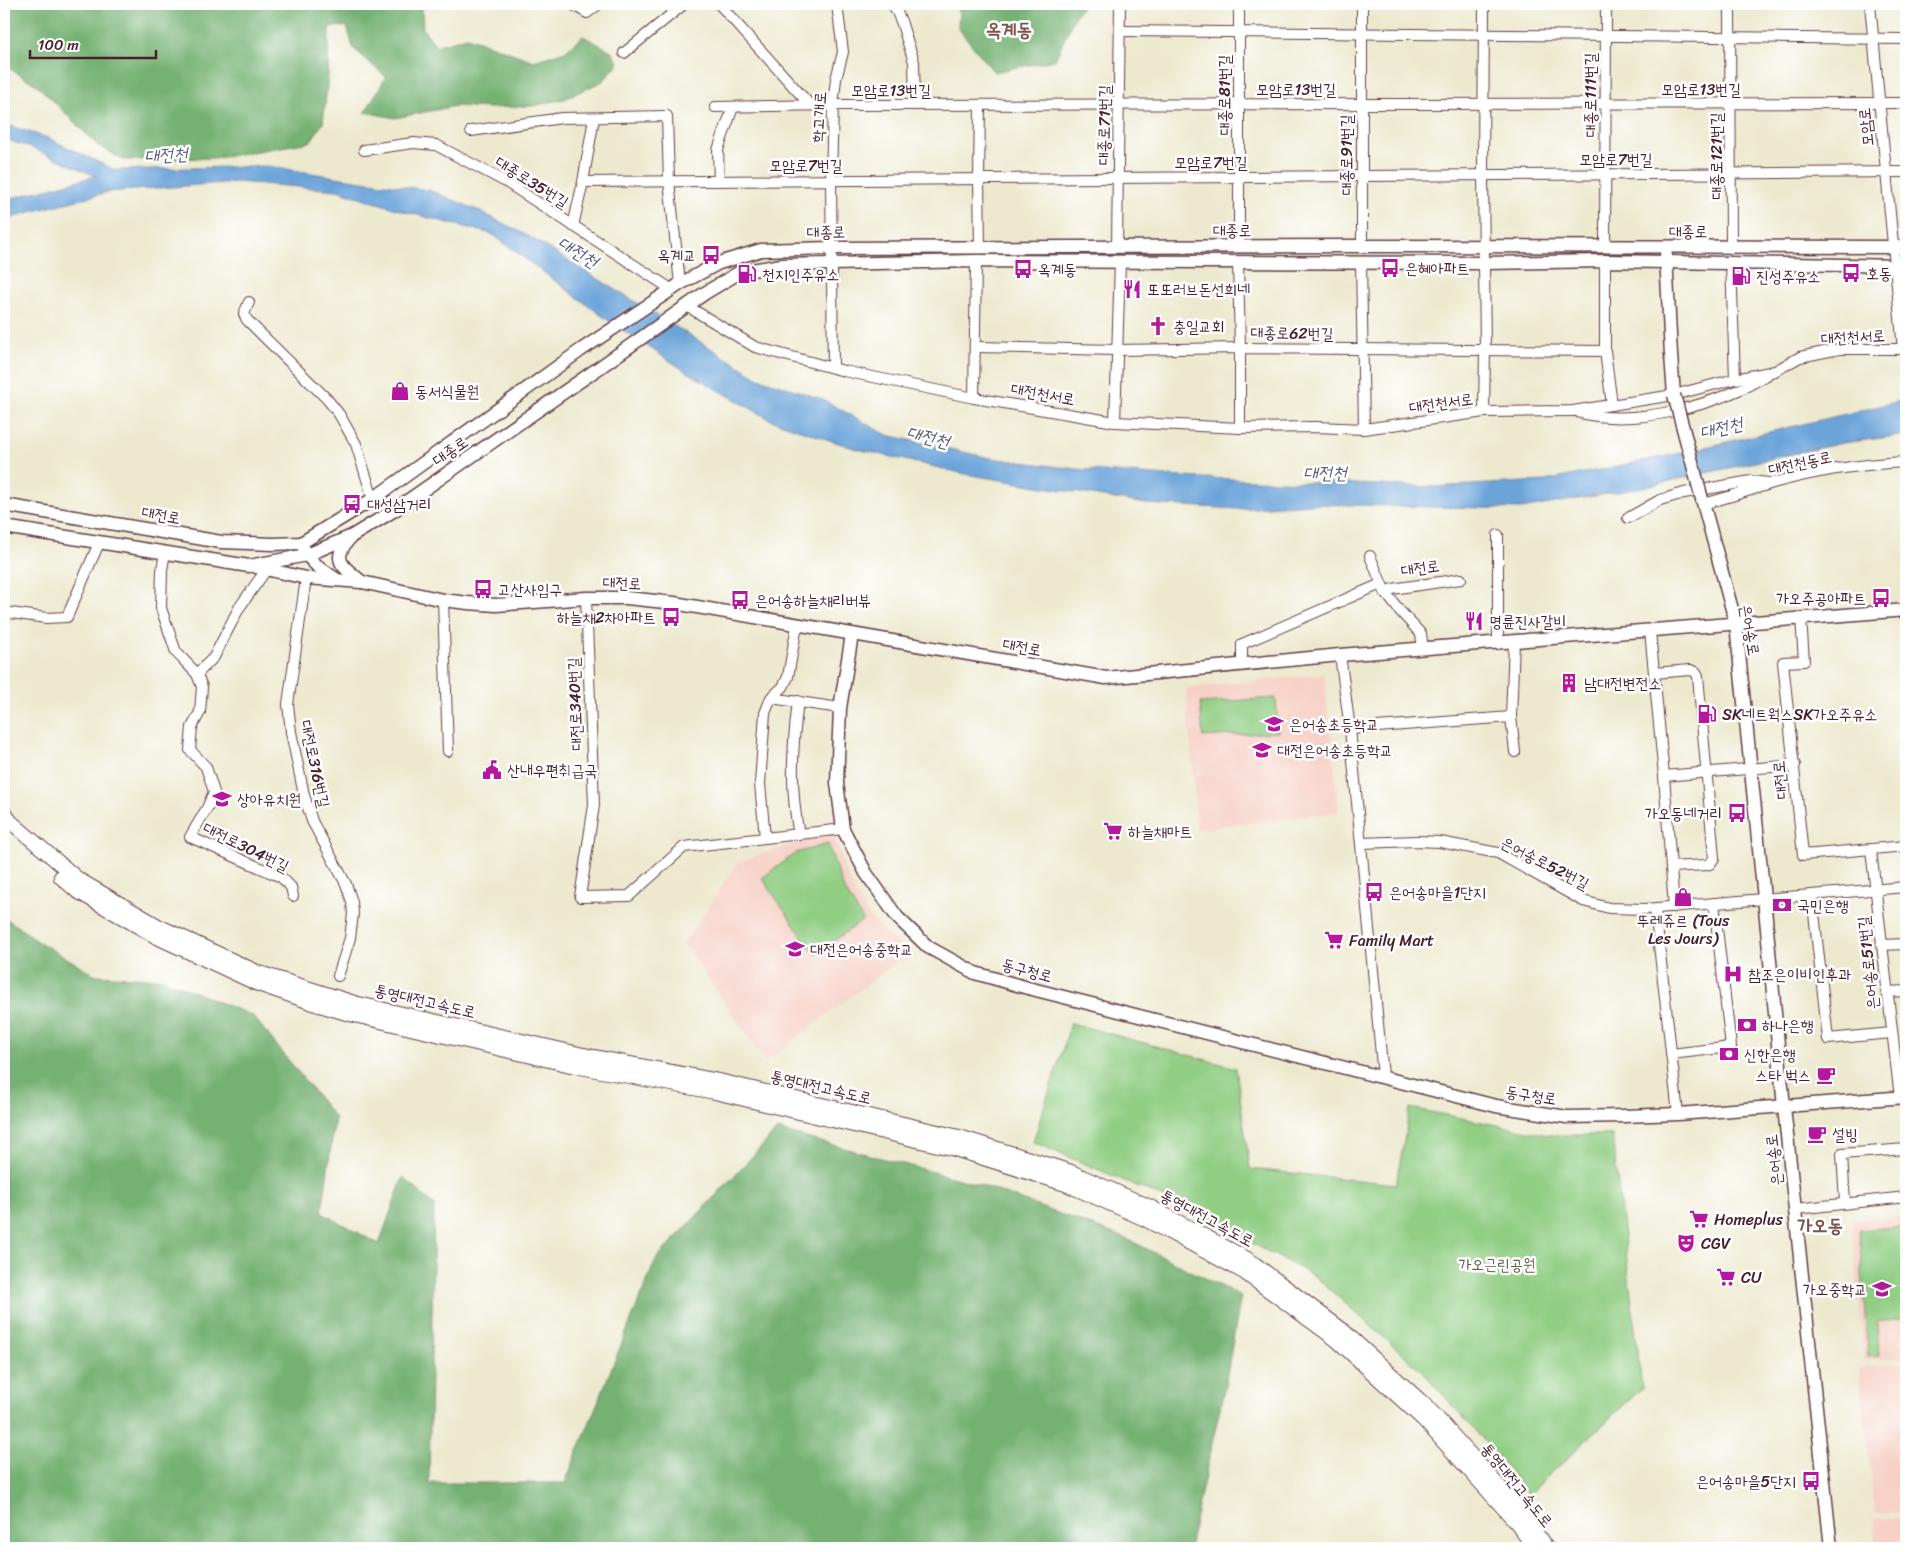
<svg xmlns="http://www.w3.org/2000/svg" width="1910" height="1552" viewBox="0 0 1910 1552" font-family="Sriracha,'Poor Story',sans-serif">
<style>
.built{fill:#f7d1c6}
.green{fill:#91ce84;stroke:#6e7658}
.forest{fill:#74b172;stroke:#5f684e}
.water{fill:#6ca4da;stroke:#5b6282}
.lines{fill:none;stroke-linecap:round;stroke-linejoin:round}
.minor-casing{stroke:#623d44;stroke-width:12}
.major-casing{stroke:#623d44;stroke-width:15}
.highway-casing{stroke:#623d44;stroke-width:16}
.minor{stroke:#fff;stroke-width:10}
.major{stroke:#fff;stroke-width:12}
.highway{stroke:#fff;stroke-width:14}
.major-bridge-casing{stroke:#623d44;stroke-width:15;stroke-linecap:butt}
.major-bridge{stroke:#fff;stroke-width:12}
.labels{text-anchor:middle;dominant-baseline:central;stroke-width:5;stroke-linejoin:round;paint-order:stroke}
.street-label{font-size:16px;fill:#4a1f2b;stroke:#fff}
.poi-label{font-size:16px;fill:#4a1f2b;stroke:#fff;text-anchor:start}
.park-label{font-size:16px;fill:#635c4a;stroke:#fff}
.water-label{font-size:18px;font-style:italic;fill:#595b7a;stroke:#fff}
.quarter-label{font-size:19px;font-weight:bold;fill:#80544e;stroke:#fff}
</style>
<rect width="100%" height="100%" fill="#fff"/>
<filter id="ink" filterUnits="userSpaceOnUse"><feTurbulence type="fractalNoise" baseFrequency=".02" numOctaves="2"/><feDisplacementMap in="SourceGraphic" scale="10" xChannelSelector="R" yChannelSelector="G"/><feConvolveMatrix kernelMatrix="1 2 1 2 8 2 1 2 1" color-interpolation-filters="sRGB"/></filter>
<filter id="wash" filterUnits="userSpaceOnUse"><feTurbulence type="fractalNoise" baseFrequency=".0096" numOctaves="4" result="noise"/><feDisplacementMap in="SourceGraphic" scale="20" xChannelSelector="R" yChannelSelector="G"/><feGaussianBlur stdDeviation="1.12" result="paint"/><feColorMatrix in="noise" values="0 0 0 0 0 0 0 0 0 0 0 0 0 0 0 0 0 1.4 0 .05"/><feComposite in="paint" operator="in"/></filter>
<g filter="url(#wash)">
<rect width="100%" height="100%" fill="#ede9cf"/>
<g class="built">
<path d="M1324,674L1339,812L1197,829L1186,688Z"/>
<path d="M833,831L847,876L867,914L907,954L765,1062L684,943L738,862Z"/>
<path d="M1906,1216V1357L1864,1362L1852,1220Z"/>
<path d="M1906,1363V1511L1875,1514L1859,1368Z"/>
<path d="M1906,1517V1548H1875L1874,1519Z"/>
</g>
<g class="green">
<path d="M1276,698L1278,732L1203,737L1200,703Z"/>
<path d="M828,844L843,887L863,920L815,955L762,878L796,853Z"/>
<path d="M1071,1023L1236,1068L1250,1169L1396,1184L1410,1108L1548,1135H1612L1642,1388L1528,1495L1502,1461L1421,1370L1314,1276L1177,1203L1033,1142Z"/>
<path d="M1906,1226V1319L1877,1322L1879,1356L1868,1357L1859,1230Z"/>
</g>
<g class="forest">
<path d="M4,4H428L422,7L423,29L436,46L467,37L534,61L565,51L583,36L611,51L619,63L603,81L564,99L532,106L489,108L455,106L395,118L365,112L386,77L353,48L347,26L329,27L328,77L323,123L310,142L217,158L124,160L97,145L38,86L4,65Z"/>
<path d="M959,4H1084L1075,16L1055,60L994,72L958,28Z"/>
<path d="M4,917L39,942L96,975L163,979L253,1016L335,1118L322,1213L379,1244L403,1177L434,1205L429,1483H565L656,1259L777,1130L981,1185L1125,1238L1241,1296L1224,1390L1189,1548H4Z"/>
</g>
<path class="water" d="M4,124L48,138L115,170L268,166L348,179L429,190L477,210L530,237L759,378L822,399L887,435L990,458L1076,469L1181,477L1304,482L1432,487L1545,481L1672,455L1905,400H1906V435L1842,443L1629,490L1521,509L1312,504L1239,509L1146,504L965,474L853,448L771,420L682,369L609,321L492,234L406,212L337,190L236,182L108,192L23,214L4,221V200L96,176L32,148L4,139Z"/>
</g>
<g filter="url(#ink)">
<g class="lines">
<g class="minor-casing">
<g id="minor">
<path d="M572,4L587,13L599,4"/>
<path d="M719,4L810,105"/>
<path d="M893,4L901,21L914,62L915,105"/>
<path d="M1362,4V246"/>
<path d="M1730,4L1731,248"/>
<path d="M1870,4L1903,349"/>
<path d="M1120,31L1906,39"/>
<path d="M624,53L684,4"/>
<path d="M715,107L833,105L1906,103"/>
<path d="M471,131L562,118L667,116L669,181L680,284"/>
<path d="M364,150L413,143L436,145L506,182L671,289"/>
<path d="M719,181L718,150L733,107"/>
<path d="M583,182L1906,172"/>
<path d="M573,226L583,182L594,118"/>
<path d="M1239,246V4"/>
<path d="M1117,247L1120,4"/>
<path d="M1605,247L1606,4"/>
<path d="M980,248L979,179L980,105"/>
<path d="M1605,261V351L1612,405"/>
<path d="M1238,262L1240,348V428"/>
<path d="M1361,262L1364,429"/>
<path d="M1731,262L1735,379"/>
<path d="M249,302L244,314L247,320L327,399L339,414L356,444L373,499"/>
<path d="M687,306L755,347L844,371L974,398L1115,422L1240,428L1316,427L1364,429L1484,412L1573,411L1674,395L1735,379L1775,371L1800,357L1839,349H1906"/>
<path d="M976,347L1118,350L1240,348L1605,351"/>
<path d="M833,368L831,180L833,105L836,79L843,52L837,4"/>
<path d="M974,398L976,261"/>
<path d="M1484,412L1485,350L1483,175L1484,4"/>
<path d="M1580,413C1638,427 1717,405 1767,375"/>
<path d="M1115,422L1120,262"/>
<path d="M1703,504C1727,498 1750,490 1773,483C1816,471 1862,464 1906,462"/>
<path d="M1628,518L1660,500L1684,493L1751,481L1768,483"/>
<path d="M1498,535V644"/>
<path d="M165,552L162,570L161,608L176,652L197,674L202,687L200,712L192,727L190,750L206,767L214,792L207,808L190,837L281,877L291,887L293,896"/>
<path d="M1370,556L1385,592L1400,611L1421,634L1423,649"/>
<path d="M306,578L288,704L291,732L304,795L312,821L346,884L352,902L353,914L350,938L338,976"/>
<path d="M1385,592L1392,589L1461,579"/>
<path d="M586,598L594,805L580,897L629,896L684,847L765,838"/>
<path d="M443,600L448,751"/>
<path d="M4,612L46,618L67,617L99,543"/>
<path d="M1801,618L1804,661L1783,662L1803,855L1906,846"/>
<path d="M797,625L788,677L783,687L771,698L765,713L760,784L765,838L843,829"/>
<path d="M1650,631L1664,776L1674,907"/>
<path d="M1514,642L1511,717L1515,752"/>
<path d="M1340,655L1350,729L1383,1076"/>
<path d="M1242,665V644L1381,584"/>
<path d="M1654,673L1690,670L1696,672L1698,676L1714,858L1710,864L1706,865L1671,867"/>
<path d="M197,674L214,657L239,608L266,570"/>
<path d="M771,698L840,708"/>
<path d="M798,701C792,749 790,788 799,835"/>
<path d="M1350,729L1511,717"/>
<path d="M1664,776L1795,765"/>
<path d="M1361,843L1416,841L1440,842L1498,853L1583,901L1609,908L1645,909L1906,887"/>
<path d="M1871,850L1900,1098"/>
<path d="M1812,895L1828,1039L1891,1033"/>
<path d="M1655,909L1678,1114"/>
<path d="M1881,945L1906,944"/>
<path d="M1886,992L1906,991"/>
<path d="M1671,1054L1731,1047L1714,903"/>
<path d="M1845,1202L1842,1154L1906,1149"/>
<path d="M1796,1209L1906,1197"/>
</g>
</g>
<g class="major-casing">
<g id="major">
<path d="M1666,255L1671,355L1674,395"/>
<path d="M1702,499L1736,624L1764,898L1784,1107L1831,1548"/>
<path d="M4,505L221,542L273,544L301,543L373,499L581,350L680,284L719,263L761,250L831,248L1362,246L1906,247"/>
<path d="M4,527L249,566L307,555L352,536L393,511L603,365L705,293L740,272L781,265L976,261L1484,263L1605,261L1906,266"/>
<path d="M350,538C330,560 343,567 362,582"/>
<path d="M304,549C310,563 324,571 336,579"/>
<path d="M256,567L306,578L362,582L443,600L468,603L496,605L586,598H627L674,603L1106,678L1340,655L1906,610"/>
<path d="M852,635L840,708L837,783L843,829L866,873L897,917L928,947L975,973L1028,988L1496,1106L1567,1117L1624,1116L1678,1114L1906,1097"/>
</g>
</g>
<g class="highway-casing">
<g id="highway">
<path d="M4,813L11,822L79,880L158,926L259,973L354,1003L579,1054L719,1081L959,1137L1071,1172L1150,1207L1249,1260L1341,1329L1428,1408L1504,1492L1526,1518L1546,1548"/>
<path d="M61,877L77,891L157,937L258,984L313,1003L350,1014L575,1066L715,1092L955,1149L1066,1184L1145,1219L1244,1272L1337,1340L1423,1419L1500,1504L1518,1524L1534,1548"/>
</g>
</g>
<use href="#minor" class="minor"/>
<use href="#major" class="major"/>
<use href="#highway" class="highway"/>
<g class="major-bridge-casing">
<path id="major-bridge" d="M1674,395L1702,499"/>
</g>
<use href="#major-bridge" class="major-bridge"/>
</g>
</g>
<defs>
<g id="bus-bare" transform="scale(1.5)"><path d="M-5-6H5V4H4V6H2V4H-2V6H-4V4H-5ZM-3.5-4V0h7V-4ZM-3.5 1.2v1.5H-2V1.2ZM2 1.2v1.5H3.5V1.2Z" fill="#b5179e" stroke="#fff" stroke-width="2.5" paint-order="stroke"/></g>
<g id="fuel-bare" transform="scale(1.5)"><path d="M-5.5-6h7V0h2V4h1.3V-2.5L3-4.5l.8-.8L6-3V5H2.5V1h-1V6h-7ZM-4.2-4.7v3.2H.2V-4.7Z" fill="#b5179e" stroke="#fff" stroke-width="2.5" paint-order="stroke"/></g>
<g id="restaurant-bare" transform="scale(1.5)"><path d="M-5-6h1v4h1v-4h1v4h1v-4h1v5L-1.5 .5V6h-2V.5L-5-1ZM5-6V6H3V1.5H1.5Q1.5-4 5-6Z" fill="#b5179e" stroke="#fff" stroke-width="2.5" paint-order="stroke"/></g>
<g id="church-bare" transform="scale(1.5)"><path d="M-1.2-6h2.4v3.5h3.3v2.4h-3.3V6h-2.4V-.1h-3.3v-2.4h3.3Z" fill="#b5179e" stroke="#fff" stroke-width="2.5" paint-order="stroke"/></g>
<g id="shop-bare" transform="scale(1.5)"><path d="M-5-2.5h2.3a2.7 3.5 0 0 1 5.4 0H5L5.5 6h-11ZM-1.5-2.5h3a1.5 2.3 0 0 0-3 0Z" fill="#b5179e" stroke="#fff" stroke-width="2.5" paint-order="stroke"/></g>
<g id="building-bare" transform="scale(1.5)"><path d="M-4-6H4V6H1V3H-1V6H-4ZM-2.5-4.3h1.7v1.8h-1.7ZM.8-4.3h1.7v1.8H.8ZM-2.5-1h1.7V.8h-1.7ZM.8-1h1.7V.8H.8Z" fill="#b5179e" stroke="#fff" stroke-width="2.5" paint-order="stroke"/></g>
<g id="school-bare" transform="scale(1.5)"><path d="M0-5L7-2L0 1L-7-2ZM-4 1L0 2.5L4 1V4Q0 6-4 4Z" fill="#b5179e" stroke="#fff" stroke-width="2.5" paint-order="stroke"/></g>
<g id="civic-bare" transform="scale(1.5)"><path d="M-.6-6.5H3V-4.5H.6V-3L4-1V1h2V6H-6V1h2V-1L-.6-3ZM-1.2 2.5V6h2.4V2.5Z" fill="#b5179e" stroke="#fff" stroke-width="2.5" paint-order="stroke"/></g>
<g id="supermarket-bare" transform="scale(1.5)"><path d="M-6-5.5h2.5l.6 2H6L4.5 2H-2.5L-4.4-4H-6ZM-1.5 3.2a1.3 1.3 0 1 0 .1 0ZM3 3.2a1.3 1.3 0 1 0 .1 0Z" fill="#b5179e" stroke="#fff" stroke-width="2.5" paint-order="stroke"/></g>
<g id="bank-bare" transform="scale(1.5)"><path d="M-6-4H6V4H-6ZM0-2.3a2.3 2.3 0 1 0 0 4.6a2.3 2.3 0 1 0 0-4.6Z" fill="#b5179e" stroke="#fff" stroke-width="2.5" paint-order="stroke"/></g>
<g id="hospital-bare" transform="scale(1.5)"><path d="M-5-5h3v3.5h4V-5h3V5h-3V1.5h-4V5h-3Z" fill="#b5179e" stroke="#fff" stroke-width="2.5" paint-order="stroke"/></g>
<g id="cafe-bare" transform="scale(1.5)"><path d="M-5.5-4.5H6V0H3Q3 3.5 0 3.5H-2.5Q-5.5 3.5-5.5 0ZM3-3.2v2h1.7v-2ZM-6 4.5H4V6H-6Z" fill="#b5179e" stroke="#fff" stroke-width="2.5" paint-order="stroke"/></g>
<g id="theatre-bare" transform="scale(1.5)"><path d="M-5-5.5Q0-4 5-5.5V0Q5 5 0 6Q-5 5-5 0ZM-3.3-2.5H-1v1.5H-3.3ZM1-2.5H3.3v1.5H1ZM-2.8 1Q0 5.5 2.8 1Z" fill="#b5179e" stroke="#fff" stroke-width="2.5" paint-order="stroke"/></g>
</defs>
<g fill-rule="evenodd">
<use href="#bus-bare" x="711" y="255"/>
<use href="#bus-bare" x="1390" y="268"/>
<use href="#bus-bare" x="1023" y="269"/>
<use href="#bus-bare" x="1851" y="273"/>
<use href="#fuel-bare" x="747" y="274"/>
<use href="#fuel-bare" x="1741" y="276"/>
<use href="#restaurant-bare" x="1132" y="289"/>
<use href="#church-bare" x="1158" y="326"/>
<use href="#shop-bare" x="400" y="391"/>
<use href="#bus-bare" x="352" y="504"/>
<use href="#bus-bare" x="483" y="589"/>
<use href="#bus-bare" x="1881" y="598"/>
<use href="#bus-bare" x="740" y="600"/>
<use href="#bus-bare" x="671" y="617"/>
<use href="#restaurant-bare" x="1474" y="621"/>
<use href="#building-bare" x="1569" y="683"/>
<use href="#fuel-bare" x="1707" y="714"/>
<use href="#school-bare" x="1274" y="724"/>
<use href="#school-bare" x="1262" y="750"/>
<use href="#civic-bare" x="492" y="770"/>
<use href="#school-bare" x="222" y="799"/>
<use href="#bus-bare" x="1737" y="813"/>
<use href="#supermarket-bare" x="1113" y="831"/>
<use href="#bus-bare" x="1374" y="892"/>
<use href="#shop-bare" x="1683" y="897"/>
<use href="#bank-bare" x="1782" y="905"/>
<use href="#supermarket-bare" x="1334" y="940"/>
<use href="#school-bare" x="795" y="949"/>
<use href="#hospital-bare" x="1733" y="974"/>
<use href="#bank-bare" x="1747" y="1025"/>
<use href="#bank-bare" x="1729" y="1054"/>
<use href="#cafe-bare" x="1826" y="1075"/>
<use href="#cafe-bare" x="1817" y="1134"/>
<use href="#supermarket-bare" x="1699" y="1219"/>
<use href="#theatre-bare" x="1686" y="1243"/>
<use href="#supermarket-bare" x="1726" y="1277"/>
<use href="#school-bare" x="1882" y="1289"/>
<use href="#bus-bare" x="1811" y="1481"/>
</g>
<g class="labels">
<g class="street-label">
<text x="1296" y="89">모암로13번길</text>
<text x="1701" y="89">모암로13번길</text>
<text x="891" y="90">모암로13번길</text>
<text transform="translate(1224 95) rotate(-90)">대종로81번길</text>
<text transform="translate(1590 95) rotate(-90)">대종로111번길</text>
<text transform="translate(819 117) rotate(-87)">학고개로</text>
<text transform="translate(1104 125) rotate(-89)">대종로71번길</text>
<text transform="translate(1866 127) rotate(-96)">모암로</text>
<text transform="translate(1346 155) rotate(-90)">대종로91번길</text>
<text transform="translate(1716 156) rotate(-90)">대종로121번길</text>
<text x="1616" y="159">모암로7번길</text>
<text x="1211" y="162">모암로7번길</text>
<text x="806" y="165">모암로7번길</text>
<text transform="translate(532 182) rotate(32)">대종로35번길</text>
<text x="1232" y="230">대종로</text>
<text x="1688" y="231">대종로</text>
<text transform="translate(826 232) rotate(-1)">대종로</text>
<text transform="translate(1292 333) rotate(1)">대종로62번길</text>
<text transform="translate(1853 337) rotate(-3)">대전천서로</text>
<text transform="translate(1043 394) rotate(10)">대전천서로</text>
<text transform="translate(1441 403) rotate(-8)">대전천서로</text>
<text transform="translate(450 451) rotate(-35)">대종로</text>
<text transform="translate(1800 463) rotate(-12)">대전천동로</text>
<text transform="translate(161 515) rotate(10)">대전로</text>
<text transform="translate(1420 568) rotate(-8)">대전로</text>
<text transform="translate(622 583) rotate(2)">대전로</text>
<text transform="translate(1750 630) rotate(80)">은어송로</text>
<text transform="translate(1022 647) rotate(10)">대전로</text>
<text transform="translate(575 704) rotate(-92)">대전로340번길</text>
<text transform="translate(315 764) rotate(78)">대전로316번길</text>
<text transform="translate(1780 780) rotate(-95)">대전로</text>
<text transform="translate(246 847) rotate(26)">대전로304번길</text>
<text transform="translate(1545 863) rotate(27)">은어송로52번길</text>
<text transform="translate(1868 963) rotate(-96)">은어송로51번길</text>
<text transform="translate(1027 970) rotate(15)">동구청로</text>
<text transform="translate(425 1001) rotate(13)">통영대전고속도로</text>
<text transform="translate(821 1087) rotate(13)">통영대전고속도로</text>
<text transform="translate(1531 1095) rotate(9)">동구청로</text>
<text transform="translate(1774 1160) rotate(-97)">은어송로</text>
<text transform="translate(1207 1218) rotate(28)">통영대전고속도로</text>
<text transform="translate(1517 1485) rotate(51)">통영대전고속도로</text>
</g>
<g class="poi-label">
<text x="696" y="255" text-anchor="end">옥계교</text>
<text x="1405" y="268">은혜아파트</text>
<text x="1038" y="269">옥계동</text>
<text x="1866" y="273">호동</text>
<text x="762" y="274">천지인주유소</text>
<text x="1756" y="276">진성주유소</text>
<text x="1147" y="289">또또러브돈선희네</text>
<text x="1173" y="326">충일교회</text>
<text x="415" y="391">동서식물원</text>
<text x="367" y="504">대성삼거리</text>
<text x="498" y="589">고산사입구</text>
<text x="1866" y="598" text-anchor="end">가오주공아파트</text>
<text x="755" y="600">은어송하늘채리버뷰</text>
<text x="656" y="617" text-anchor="end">하늘채2차아파트</text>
<text x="1489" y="621">명륜진사갈비</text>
<text x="1584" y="683">남대전변전소</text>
<text x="1722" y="714">SK네트웍스SK가오주유소</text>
<text x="1289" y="724">은어송초등학교</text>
<text x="1277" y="750">대전은어송초등학교</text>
<text x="507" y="770">산내우편취급국</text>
<text x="237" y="799">상아유치원</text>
<text x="1722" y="813" text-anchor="end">가오동네거리</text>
<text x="1128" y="831">하늘채마트</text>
<text x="1389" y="892">은어송마을1단지</text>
<text x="1797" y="905">국민은행</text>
<text x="1683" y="920" text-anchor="middle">뚜레쥬르 (Tous<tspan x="1683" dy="18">Les Jours)</tspan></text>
<text x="1349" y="940">Family Mart</text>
<text x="810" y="949">대전은어송중학교</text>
<text x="1748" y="974">참조은이비인후과</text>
<text x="1762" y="1025">하나은행</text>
<text x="1744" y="1054">신한은행</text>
<text x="1811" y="1075" text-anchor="end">스타 벅스</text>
<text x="1832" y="1134">설빙</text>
<text x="1714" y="1219">Homeplus</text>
<text x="1701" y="1243">CGV</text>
<text x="1741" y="1277">CU</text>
<text x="1867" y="1289" text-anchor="end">가오중학교</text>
<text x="1796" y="1481" text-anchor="end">은어송마을5단지</text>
</g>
<g class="park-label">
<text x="1497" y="1264">가오근린공원</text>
</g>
<g class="water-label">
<text transform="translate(166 155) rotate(-3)">대전천</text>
<text transform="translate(578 252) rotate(31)">대전천</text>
<text transform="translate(1721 428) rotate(-13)">대전천</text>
<text transform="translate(928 437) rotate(14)">대전천</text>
<text x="1325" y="473">대전천</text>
</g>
<g class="quarter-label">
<text x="1009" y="29">옥계동</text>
<text x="1820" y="1225">가오동</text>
</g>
</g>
<rect width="1910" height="1552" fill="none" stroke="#fff" stroke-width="20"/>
<path d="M30 50v8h126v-8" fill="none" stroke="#4a1f2b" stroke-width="2.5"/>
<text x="38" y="50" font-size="15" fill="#4a1f2b" stroke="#ffffff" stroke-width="4" paint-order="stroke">100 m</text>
</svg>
